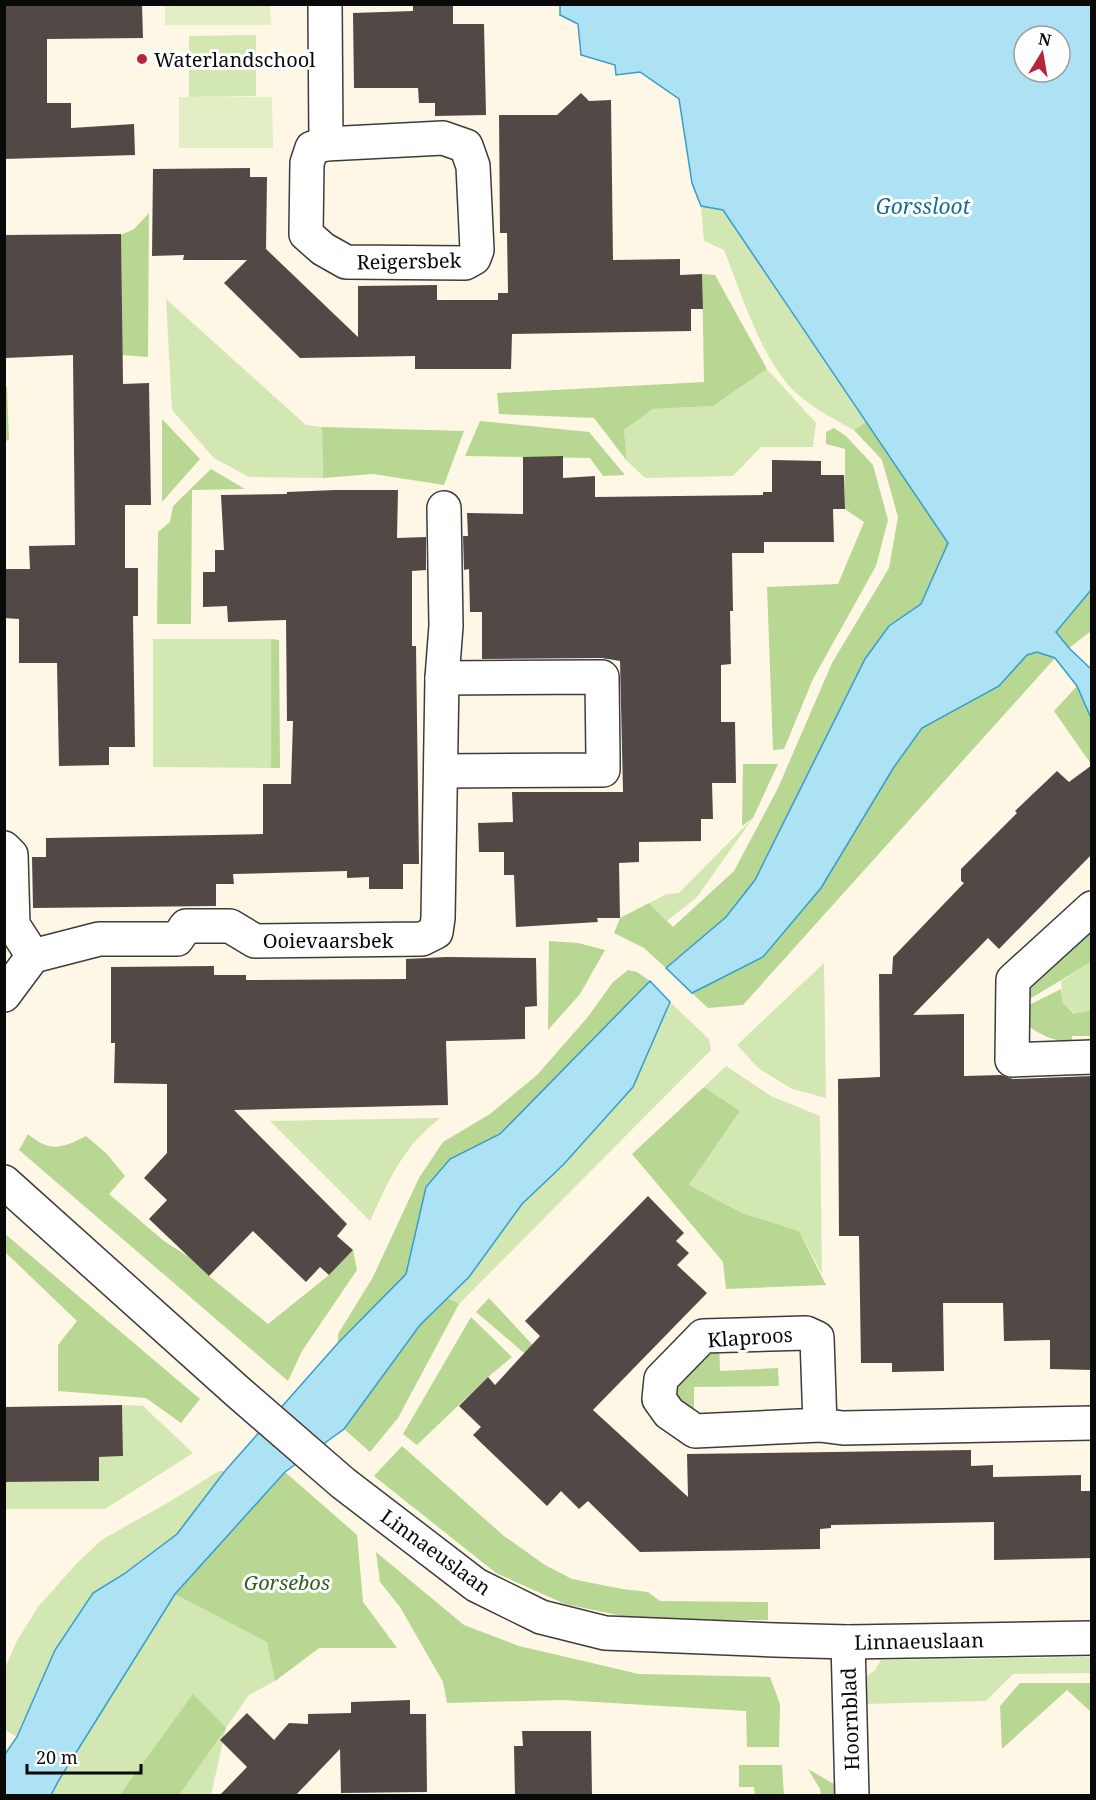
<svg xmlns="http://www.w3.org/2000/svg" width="1096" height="1800" viewBox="0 0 1096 1800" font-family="'Noto Serif',serif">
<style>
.green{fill:#d3e7b2}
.forest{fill:#b8d792}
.pitch{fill:#e4eec4}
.water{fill:#ade1f4;stroke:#359eca;stroke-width:1.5;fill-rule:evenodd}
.building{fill:#524946}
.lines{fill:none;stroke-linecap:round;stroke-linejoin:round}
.minor-casing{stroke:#3c3c3c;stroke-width:36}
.tertiary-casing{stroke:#3c3c3c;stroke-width:36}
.minor{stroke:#fff;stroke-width:33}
.tertiary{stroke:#fff;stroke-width:33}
.poi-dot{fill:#b5263c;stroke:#fff;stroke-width:2}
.labels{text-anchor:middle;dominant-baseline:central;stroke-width:6;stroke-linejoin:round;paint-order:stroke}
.poi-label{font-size:20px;fill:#090909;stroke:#fff;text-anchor:start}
.street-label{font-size:20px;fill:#090909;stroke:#fff}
.park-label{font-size:20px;font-style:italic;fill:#315e1d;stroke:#fff}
.water-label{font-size:21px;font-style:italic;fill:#176d97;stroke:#fff}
</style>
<rect width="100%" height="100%" fill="#fff7e6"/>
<g class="green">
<path d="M256,35V96L189,97V36Z"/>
<path d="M701,206L723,210L866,422L854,430C834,419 805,404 790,387C758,350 742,295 724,250L704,241Z"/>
<path d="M166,299L306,425L322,427L323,478L249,477L214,458L172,410Z"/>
<path d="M767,369L816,423L813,447H761L733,476L645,478L627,461L624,430L653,409L713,406Z"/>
<path d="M153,639H271V768L153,767Z"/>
<path d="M753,818L697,897L667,921L649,903L667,894L679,893Z"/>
<path d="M1091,962V1010L1075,1014L1063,1003L1061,981Z"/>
<path d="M824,963L826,1098L792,1089L758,1068L737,1045Z"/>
<path d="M670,1002L709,1039L711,1050L459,1304L448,1298L469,1277L522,1204L563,1165L633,1087Z"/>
<path d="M726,1066L771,1096L820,1116L822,1274L799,1231L742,1213L689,1185L740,1111L704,1087Z"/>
<path d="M440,1118C402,1148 390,1178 370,1221L270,1121Z"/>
<path d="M122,1405L143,1406L193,1453L105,1509H5L4,1482L99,1481V1457L123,1456Z"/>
<path d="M219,1471H225L177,1534L124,1574L93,1593L55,1650L17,1737L5,1730V1668L17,1641L38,1607L78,1562L103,1539L169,1502Z"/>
<path d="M344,1524L357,1535L363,1602L397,1648H319L275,1681L249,1695L226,1728L211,1795L51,1796L59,1780L175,1594Z"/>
<path d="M1091,1657V1673L1013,1674L986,1701L862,1704L861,1680L875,1670L881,1660Z"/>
</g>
<g class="forest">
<path d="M149,213L148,357L122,355L121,235L134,229Z"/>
<path d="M702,274L715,275L767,369L713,406L653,409L624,430L627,461L594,418L499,414L497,393L704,382Z"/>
<path d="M4,387H7L9,440L5,441Z"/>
<path d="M162,419L200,459L162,502Z"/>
<path d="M480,421L589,432L625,475L603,476L590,458L465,456Z"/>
<path d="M866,422L948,543L921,604L889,626L755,880L727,917L666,968L644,948L614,933L620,918L649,903L673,927L734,871L778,788L832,663L889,568L898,517L882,460L854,430Z"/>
<path d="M322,427L464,431L444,485L373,474L323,478Z"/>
<path d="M834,428L846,436L873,465L888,520L876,566L813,679L784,749L773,750L767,587L838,584L864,522L845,509V449L826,444V432Z"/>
<path d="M211,469L245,489L192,490L191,624H157L158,532L170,522L173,506Z"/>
<path d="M1091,590V631L1069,648L1056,632Z"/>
<path d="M271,639L279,640L280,768H271Z"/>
<path d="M1037,652L1055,658L743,1005L708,1008L692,993L763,957L894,767L922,728L999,686L1027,655Z"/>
<path d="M1077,686L1091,718V764L1054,711Z"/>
<path d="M743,764H778L753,818L742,826Z"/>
<path d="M1091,927V962L1023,1003L1028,984Z"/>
<path d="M549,941L578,943L605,950L580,994L548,1030Z"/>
<path d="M628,970L637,972L650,981L500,1134L450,1159L426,1187L406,1274L338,1343V1334L373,1277L419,1178L443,1142L490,1114L537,1075L587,1018L613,982Z"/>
<path d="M1061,989L1063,1003L1074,1014L1091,1010V1036H1072V1042C1055,1042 1041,1035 1028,1026L1025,1007Z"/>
<path d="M704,1087L740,1111L689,1185L742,1213L799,1231L826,1285L726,1289L723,1262L632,1154Z"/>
<path d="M28,1134C50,1153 63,1148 86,1136L107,1154L125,1176L109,1194L164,1241L192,1259L209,1276L268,1324L329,1275L353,1250L357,1270L302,1351L288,1381L19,1150Z"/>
<path d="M4,1233L200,1399L181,1423L146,1398L58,1391V1345L77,1321L5,1252Z"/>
<path d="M448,1298L459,1304L398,1418L370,1452L344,1429L420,1325Z"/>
<path d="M489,1298L541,1354L531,1359L476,1312Z"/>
<path d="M471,1317L512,1357L488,1377L417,1445L403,1434Z"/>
<path d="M719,1344L720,1371L778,1368L779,1386L694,1387V1416L671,1392L678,1380Z"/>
<path d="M402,1446L504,1536L545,1565L572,1579L622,1589L648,1592L660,1601L768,1602V1620H641L565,1604L496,1573L374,1476Z"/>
<path d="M285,1472L357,1535L363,1602L397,1648H319L275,1681L267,1642L175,1594Z"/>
<path d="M376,1552L464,1625L519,1646L639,1674L770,1677L780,1704L779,1747H747L746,1711L562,1700L447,1703L443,1682L400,1607L380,1582Z"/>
<path d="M1020,1683H1091V1712L1067,1690L1002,1749L1000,1706Z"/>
<path d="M193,1694L226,1728L179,1795H120Z"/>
<path d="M739,1765H782L784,1795H755L754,1787H739Z"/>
<path d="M808,1769L834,1784V1795H821L820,1789Z"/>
</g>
<g class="pitch">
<path d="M165,5H270L271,25H165Z"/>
<path d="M179,97H272L273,148H179Z"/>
</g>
<g class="water">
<path d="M560,5H1091V590L1056,632L1069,648L1091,669V718L1077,686L1055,658L1037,652L1027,655L999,686L922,728L894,767L821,888L763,957L692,993L666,968L726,917L755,880L865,659L889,626L921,604L948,543L723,210L701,206L692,183L679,99L640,72L616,75L615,65L581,55L578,24L560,15ZM1024,36H1060V72H1024Z"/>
<path d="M650,981L670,1002L633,1087L563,1165L522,1204L469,1277L420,1325L344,1429L285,1472L175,1594L59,1780L51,1795L5,1796V1754L17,1737L55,1650L93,1593L124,1574L177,1534L225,1471L338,1343L406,1274L426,1187L450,1159L500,1134Z"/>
</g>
<g class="building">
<path d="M4,4H142L143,38L47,39V103H71V128L134,124L135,155L4,159Z"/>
<path d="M413,4H453V24H484L486,115L435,116V103H419L418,88H354L353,13L413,11Z"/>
<path d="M581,93L589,101L611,100L613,260L680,259V275L702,274L703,309H691V331L512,334L511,369H415V356L300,358L224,283L247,260H183L184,255L152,256L153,169L250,168V177H267L266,249L358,337V286L437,285V300H498V293H508L507,233H500L499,115H557Z"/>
<path d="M121,234L123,384L149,383L151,505H125V568H138V616H133L135,747H109V765L59,766L57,663H19V619L4,618V569H30L29,546L75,545L73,355L6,358L4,235Z"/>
<path d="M563,456V478L595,476V497L763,495V492H772V460L821,461V475H844L845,509H833L834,542H764V553H732L733,611H730L731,664L721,665V722H735L736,783H712L713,819H701V841L639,842V862L619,863L620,918H597L598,922L516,927L514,875H504V852H479L478,823L513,822L512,792H623L620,661L602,658L482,659V612H470L469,569L464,570L463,536H468L467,513L523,514V457Z"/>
<path d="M335,490H398L397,538L426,537V570L412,571V646H416L419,864H403V889H369V877L347,878V871L233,874L234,884H216V906L33,908L32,857H46V838L263,834V784H291L293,721H287L286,620L228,622L227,606L203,607V572H215V550H224L221,495L287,494V492Z"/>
<path d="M1092,765V854L999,949L988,938L913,1015L964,1014V1076L1001,1075L1013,1079L1092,1076V1370L1050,1369V1340L1004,1341L1003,1303H943L944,1371L892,1372V1363H861L859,1236H839L838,1079L880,1077L879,974H892L893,957L964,883L961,881V869L1017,813L1015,811L1057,771L1069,782Z"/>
<path d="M446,957L536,958L537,1006L525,1007V1039L446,1041L448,1105L234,1110L347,1224L337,1236L353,1250L329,1275L320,1267L306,1282L253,1231L209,1276L149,1219L167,1200L144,1178L167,1153V1084L114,1083L115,1043H111V967L214,966V975H246V980L406,979V959Z"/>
<path d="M648,1196L684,1233L676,1241L689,1253L677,1265L707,1293L593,1410L688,1497L687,1454L971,1450V1466L993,1465V1477L1081,1475V1491H1092V1558L994,1560V1522L831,1525V1528L820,1529V1549L640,1552L588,1501L579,1509L561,1491L547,1506L473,1435L481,1427L459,1406L488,1377L495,1385L540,1336L525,1321Z"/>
<path d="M122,1405L123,1456L99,1457V1481L4,1482V1407Z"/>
<path d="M410,1700V1714H426L427,1792L341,1793L340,1749L295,1796H219L247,1767L220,1740L247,1713L274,1740L289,1723L308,1724V1714L351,1713V1702Z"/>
<path d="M522,1731H591L592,1796H515L514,1746H523Z"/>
</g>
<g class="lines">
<g class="minor-casing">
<g id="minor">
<path d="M325,4L326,144"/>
<path d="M443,138L466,146L473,166L477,250L474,258L465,263L346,262L323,249L306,234L307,163L312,148L326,144Z"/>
<path d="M441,771L603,770V759L602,677L442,678"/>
<path d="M4,848L11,855L13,925L33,956"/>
<path d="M1092,908L1013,980L1012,1060L1092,1057"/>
<path d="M33,956L99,939H177L186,926H230L255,941L422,939L436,932L438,918L442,678L446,626L444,508"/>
<path d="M4,995L33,956"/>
<path d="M820,1425L817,1338L806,1333L703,1336L661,1379L659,1399L669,1413L695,1431L820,1425L843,1428L1092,1423"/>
<path d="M848,1642L852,1796"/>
</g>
</g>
<g class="tertiary-casing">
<path id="tertiary" d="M4,1182L238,1392L343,1483L476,1585L541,1617L605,1633L775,1640L848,1642L1092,1638"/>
</g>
<use href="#minor" class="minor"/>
<use href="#tertiary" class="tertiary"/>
</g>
<circle class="poi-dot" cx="142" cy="59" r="6"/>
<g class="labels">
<g class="poi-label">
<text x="154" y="59">Waterlandschool</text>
</g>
<g class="street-label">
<text transform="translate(409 261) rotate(-1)">Reigersbek</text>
<text x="328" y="940">Ooievaarsbek</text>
<text transform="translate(750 1337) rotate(-4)">Klaproos</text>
<text transform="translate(436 1552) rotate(36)">Linnaeuslaan</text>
<text transform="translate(919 1641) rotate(-1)">Linnaeuslaan</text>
<text transform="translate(850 1719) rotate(-92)">Hoornblad</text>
</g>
<g class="park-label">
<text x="287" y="1582">Gorsebos</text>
</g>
<g class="water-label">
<text x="923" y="206">Gorssloot</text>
</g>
</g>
<rect width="1096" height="1800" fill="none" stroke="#090909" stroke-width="12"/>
<g transform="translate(1042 54) rotate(11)"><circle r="28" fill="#ffffff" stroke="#9d9d9d" stroke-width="1.5"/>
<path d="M0-4.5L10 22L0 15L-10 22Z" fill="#b5263c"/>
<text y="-9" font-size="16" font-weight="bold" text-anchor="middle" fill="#090909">N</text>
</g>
<path d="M27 1764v9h114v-9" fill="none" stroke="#090909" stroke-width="3"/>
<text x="36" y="1764" font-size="18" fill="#090909" stroke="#ffffff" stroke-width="4.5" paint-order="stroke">20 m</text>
</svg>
